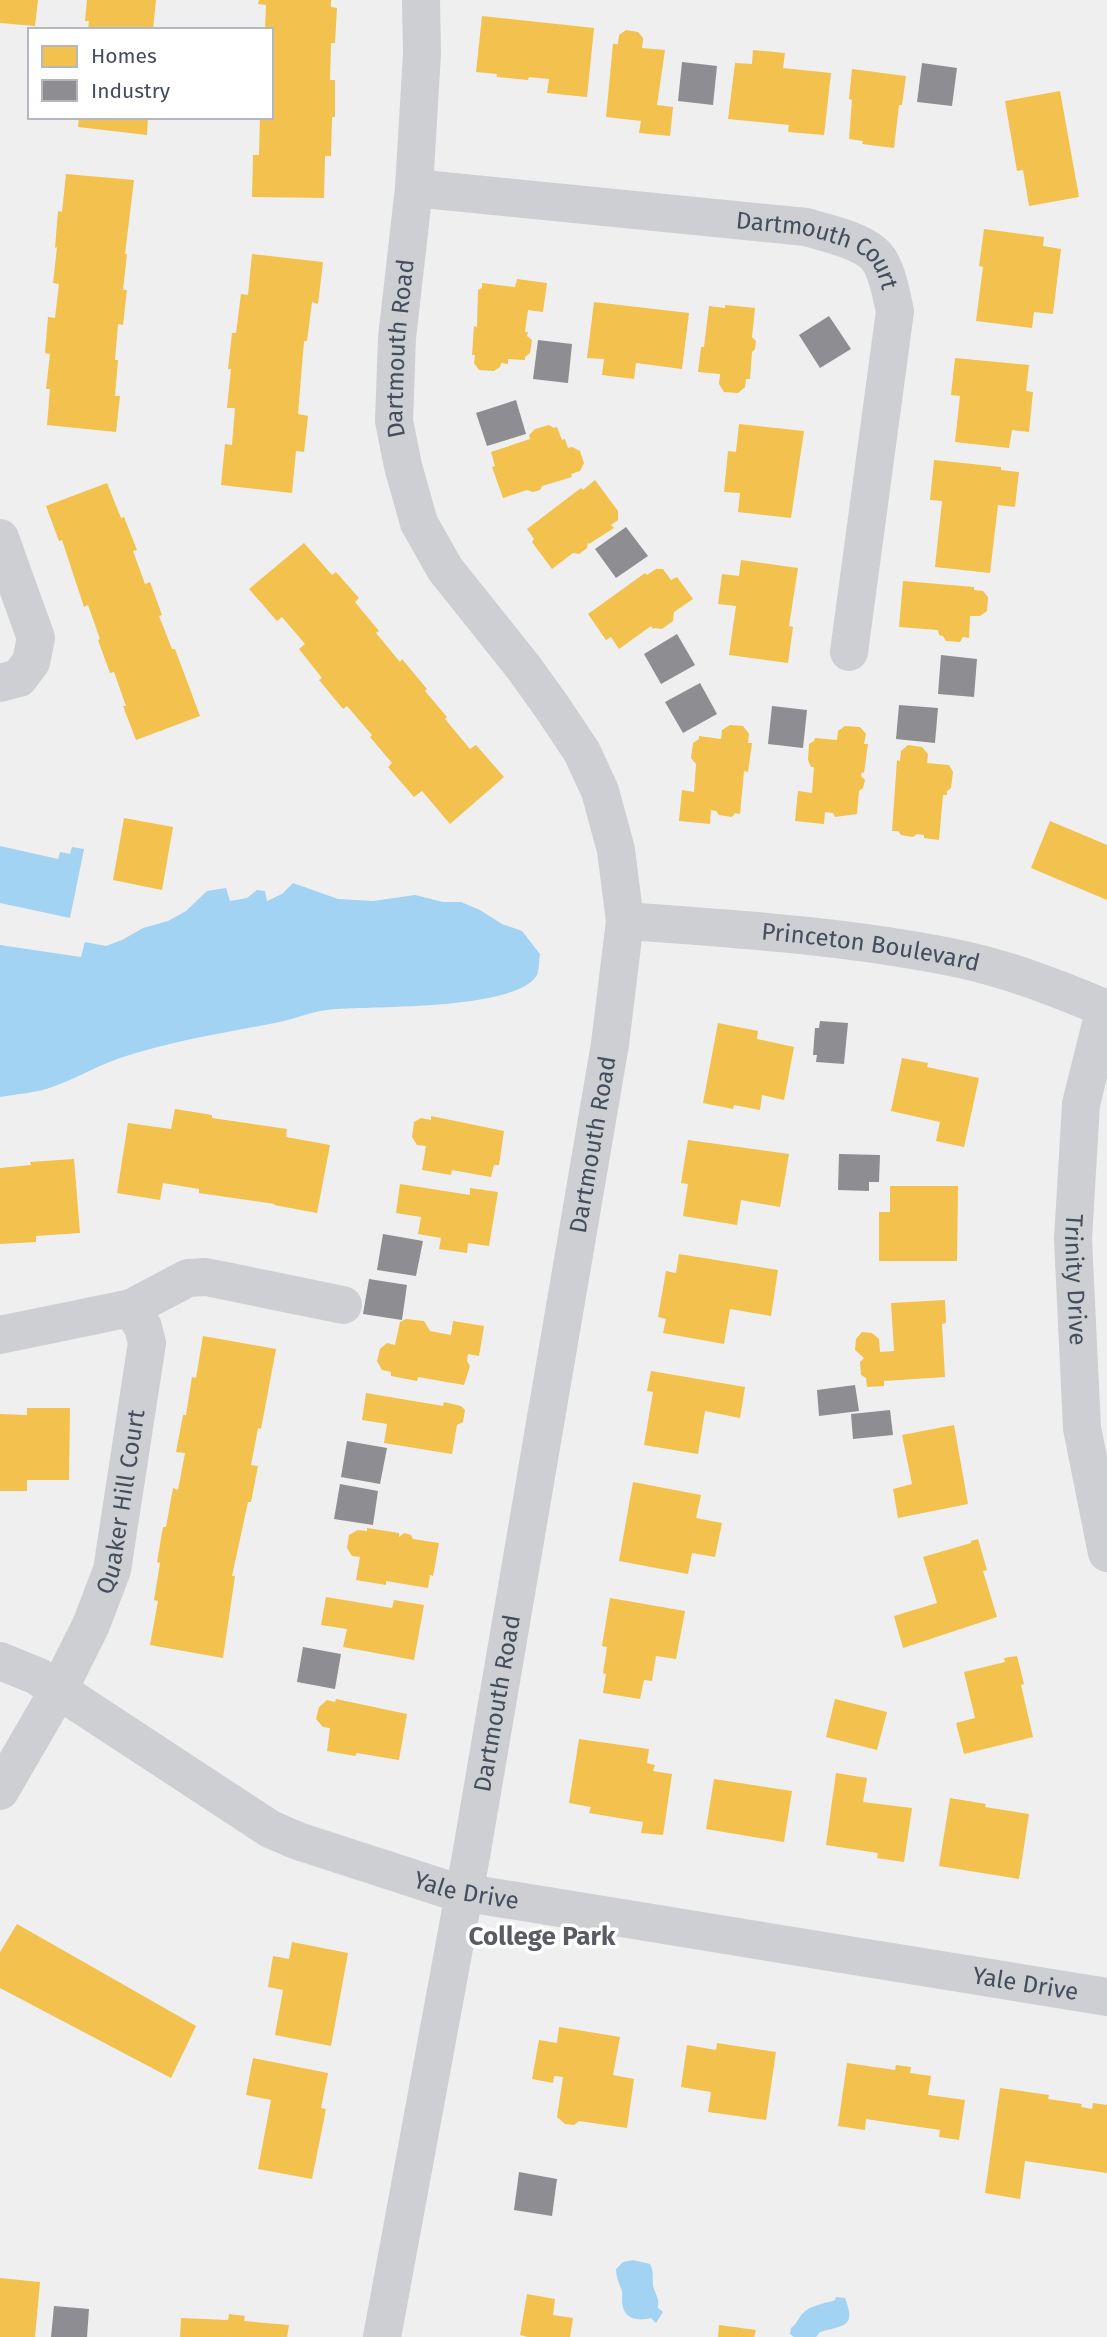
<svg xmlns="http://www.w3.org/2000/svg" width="1107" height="2337" viewBox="0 0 1107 2337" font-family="'Fira Sans',sans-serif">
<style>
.water{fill:#a2d3f2}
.homes{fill:#f2c14e}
.industry{fill:#8d8d92}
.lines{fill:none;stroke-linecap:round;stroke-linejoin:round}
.minor{stroke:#cdcfd3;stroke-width:38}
.labels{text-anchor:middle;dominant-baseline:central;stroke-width:7;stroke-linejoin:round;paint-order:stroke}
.street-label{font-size:24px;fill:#444d5d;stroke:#fff}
.neighbourhood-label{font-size:26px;font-weight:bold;fill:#5a5c64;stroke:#fff}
</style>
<rect width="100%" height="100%" fill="#f0efef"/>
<g class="water">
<path d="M0,846L58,859L60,852L70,854L72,847L84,849L70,918L0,903Z"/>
<path d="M293,883L338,899L373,901L415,895L443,902H461L480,910L502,924L522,931L540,954C539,960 539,970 537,975C517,1010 375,1006 337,1009C313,1010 297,1019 275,1023C223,1033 171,1041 120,1058C97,1066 75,1079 52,1087C36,1093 17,1094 0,1097V945L81,957L85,942L106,946L122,940L143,928L168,921L186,911L207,891L226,888L230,901L247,898L257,890L265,891L267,901L282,894Z"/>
<path d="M633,2260L650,2264C655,2273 651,2280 654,2289C657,2297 659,2299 658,2308L663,2312L656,2323L651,2318C640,2321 626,2320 623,2307C621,2302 623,2296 622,2291C619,2283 616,2277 616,2269L623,2262Z"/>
<path d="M836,2297L845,2298C856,2327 845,2325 820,2332L816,2337H794L790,2334L791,2328C797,2324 797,2320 802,2314C810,2305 824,2304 835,2300Z"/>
</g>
<g class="homes">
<path d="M0,0H38L35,26L0,23Z"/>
<path d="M87,0H156L153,30H88L89,21H85Z"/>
<path d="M259,0H331V7L337,8L335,43H331L330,80H335V117H332L331,156H325L324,198L252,197L253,155H259L260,117H271V30H265L266,5L258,4Z"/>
<path d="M482,16L594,28L587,97L547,93L549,79L529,77L528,80L497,77V74L476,72Z"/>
<path d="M626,30L638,32L643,38L642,48L665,50L657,105L673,107L670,136L639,133L641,121L606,117L613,44H618L619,35Z"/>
<path d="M753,50L785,53L783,68L831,73L824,135L788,132L789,125L728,119L735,63L752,64Z"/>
<path d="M852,69L906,76L902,105H899L894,148L862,144L863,141L849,139L852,100L849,99Z"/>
<path d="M1060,91L1079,197L1029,206L1023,170L1017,171L1005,101Z"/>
<path d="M79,117H148L147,135L78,127Z"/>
<path d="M66,174L134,180L125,254H127L123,290H127L123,325L118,324L115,360H118L115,396H120L116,432L47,425L50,389H46L50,354L45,353L48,317L55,318L59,284L53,283L57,247L55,248L58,211L62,212Z"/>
<path d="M984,229L1044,237L1043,246L1061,249L1053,314L1034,312L1032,328L976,321L983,267L979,266Z"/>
<path d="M252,254L323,262L318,304L312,302L307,341H304L298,414L308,416L304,452L296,451L292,493L221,485L225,444L232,445L235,408H227L231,369H228L232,333H236L241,294L248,295Z"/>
<path d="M517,279L547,283L543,312L528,310L525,332H528L527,336L532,340L530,353L525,357V360L508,359V364L501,363L500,367L494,371L479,370L474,363L475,355H472L474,326L477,327L478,290L482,288V283L515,287Z"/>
<path d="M594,302L689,313L682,369L636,363L634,379L602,375L604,359L587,358Z"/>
<path d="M725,305L755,308L752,337L756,341L755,349L752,352L750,379H746L745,387L738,393L724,392L719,384L720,374L698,372L701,347H704L709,306L725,308Z"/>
<path d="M955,358L1029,365L1026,391L1033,392L1029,432L1012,430L1009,448L955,442L960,396L951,395Z"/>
<path d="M739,424L804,431L791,518L738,512L740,493L724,492L728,451L736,452Z"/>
<path d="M549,425L554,428L557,427L562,440L565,439L568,448L572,447L580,451L584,463L580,471L571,474L572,477L542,486L540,490L533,492L527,490L503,498L492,467L495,466L491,452L530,439L529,435L535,429Z"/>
<path d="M934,460L1001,467V470L1019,472L1015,507L998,505L990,573L935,567L942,501L930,500Z"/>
<path d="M595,480L618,511V520L611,525L614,528L589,544L588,542L587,548L579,554L573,553L552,569L532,542L534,539L527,529L581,488L583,490Z"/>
<path d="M107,483L121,518L124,517L137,550L133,551L145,584L150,582L162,615L159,616L172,649H175L200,716L136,740L123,706H126L114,672L110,673L98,640L100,639L88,605L84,607L62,540L59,541L46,506Z"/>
<path d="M304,543L332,575L336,572L359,598L355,602L379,631L376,633L400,662L402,659L427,689L425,691L447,717L445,719L470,749L476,745L504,777L450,824L422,791L414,797L388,767L392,763L370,737L372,735L347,706L343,709L319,680L322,678L299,649L305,644L282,617L277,621L249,589Z"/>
<path d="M741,560L798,568L789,626L793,627L788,663L729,655L736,606L718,604L722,574L739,576Z"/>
<path d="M656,569H663L671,580L677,577L693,599L674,612L673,621L662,629L655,628L653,629L651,626L619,649L611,637L606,640L588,614L645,573L647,575Z"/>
<path d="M903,581L974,587V590L983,591L988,597L987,611L980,616H970L969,638L963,637L960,642L946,641L943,636L939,635L938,630L899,627Z"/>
<path d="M730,725L743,726L749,734L748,743H752L748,772L744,771L740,814L735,813L732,817L719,815L716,811L711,810L710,824L679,821L682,790L694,792L696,764L691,758L693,743L699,739V736L721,739L722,730Z"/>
<path d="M845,726L860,727L866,734L864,744H868L864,773L862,772L861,776L865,780L863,788L859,791L857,814L835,817L833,813L825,812L824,824L795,821L798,791L812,793L814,767H811L808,760L809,744L814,741L815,738L837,740L838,731Z"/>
<path d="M908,745L922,747L928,754L927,763L949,765L953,772L951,788L947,791V795H943L939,840L924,838V835L917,834L913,837L901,835L898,831H892L897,760L900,761L901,751Z"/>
<path d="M124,818L173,827L162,890L113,880Z"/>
<path d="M1050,821L1107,845V900L1031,868Z"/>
<path d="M718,1023L758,1031L757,1039L794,1047L784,1100L762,1095L760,1110L734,1105L733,1109L703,1103Z"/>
<path d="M902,1058L928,1063L927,1067L979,1078L964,1147L936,1141L940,1122L891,1111Z"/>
<path d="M175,1109L212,1115V1118L287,1129L286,1137L330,1145L317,1213L274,1205L275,1204L199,1193V1189L163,1183L160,1200L117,1193L128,1123L171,1129Z"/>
<path d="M431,1116L504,1131L499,1165H494L491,1177L452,1170L451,1175L422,1170L426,1146L417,1145L412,1137L414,1122L421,1118L431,1120Z"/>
<path d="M688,1140L789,1154L780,1207L741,1200L737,1225L683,1216L688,1184L681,1183Z"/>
<path d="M74,1159L80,1233L36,1236V1242L0,1244V1168L31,1165L30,1162Z"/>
<path d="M400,1184L470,1195V1188L498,1192L489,1246L468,1243L467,1253L439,1249L441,1238L418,1234L421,1217L396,1213Z"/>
<path d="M890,1186H958L957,1261H879V1212H890Z"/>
<path d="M679,1254L778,1270L771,1316L730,1309L724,1344L663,1333L666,1319L658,1317L666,1271L676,1273Z"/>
<path d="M945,1300L946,1323L942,1324L945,1377L884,1381V1386L867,1387L866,1378L861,1375L860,1362L864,1358L855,1350L856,1339L862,1332L872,1333L879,1339L880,1352L894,1351L891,1303Z"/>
<path d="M406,1319L424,1321L430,1331L451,1335L453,1321L484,1326L479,1356L468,1354L467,1361L470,1366L464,1385L418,1377L417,1381L391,1376V1372L382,1370L377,1361L380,1349L387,1343L395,1345L400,1322Z"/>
<path d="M203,1336L276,1349L261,1429L258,1428L251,1465L258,1466L251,1502H248L232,1576H235L223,1658L150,1645L158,1601L154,1600L160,1563L157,1562L163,1527H166L173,1488L178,1490L185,1453L176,1452L183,1415H186L192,1377L196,1378Z"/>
<path d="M651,1371L745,1387L740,1418L705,1411L698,1454L644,1445L653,1392L647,1391Z"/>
<path d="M366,1393L443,1406L444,1402L461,1406L465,1410L463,1422L457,1425L452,1454L384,1443L387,1424L362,1420Z"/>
<path d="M27,1408H70L69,1480H27V1491H0V1414L27,1415Z"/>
<path d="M954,1425L968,1504L898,1518L893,1489L912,1484L902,1435Z"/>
<path d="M633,1482L701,1495L696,1518L722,1523L715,1557L692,1553L688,1574L619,1561Z"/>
<path d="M367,1528L399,1533V1537L404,1533L411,1535L413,1539L439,1543L433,1576L430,1575L428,1588L386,1581V1585L356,1580L360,1557L352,1556L347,1548L349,1535L358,1530L367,1531Z"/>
<path d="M978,1539L987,1570L983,1571L997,1617L903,1648L894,1616L937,1603L923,1557L971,1543V1541Z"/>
<path d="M326,1597L392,1608L394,1600L424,1605L414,1660L343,1647L347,1629L321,1625Z"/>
<path d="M610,1598L685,1611L676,1659L656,1656L652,1681L644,1680L640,1699L603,1693L606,1674L603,1673L607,1647L602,1646Z"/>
<path d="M1017,1656L1024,1684L1021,1685L1033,1737L964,1754L956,1723L975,1718L964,1672L1005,1662L1004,1658Z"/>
<path d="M336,1699L407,1714L399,1760L357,1753L355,1756L327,1751L330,1728L323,1727L316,1719L319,1707L327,1700L335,1702Z"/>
<path d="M835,1699L887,1712L877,1750L826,1737Z"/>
<path d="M579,1739L649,1749L647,1763L655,1765L653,1771L672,1774L663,1835L641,1833L643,1822L589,1813L591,1807L569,1803Z"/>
<path d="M836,1773L867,1778L863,1802L912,1808L904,1862L877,1858L878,1853L826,1845Z"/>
<path d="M714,1779L792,1791L784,1842L706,1829Z"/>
<path d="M950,1798L986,1804L985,1807L1029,1814L1019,1879L939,1866Z"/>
<path d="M17,1924L196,2026L171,2078L0,1988V1952Z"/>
<path d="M292,1942L348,1953L331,2046L275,2035L283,1990L268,1987L273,1956L289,1959Z"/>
<path d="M559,2027L620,2037L613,2075L634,2079L627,2128L579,2121L574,2125L565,2124L557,2117L563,2077L554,2076L553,2083L532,2079L539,2040L557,2043Z"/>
<path d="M717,2043L776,2052L766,2120L708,2112L711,2092L681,2087L687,2045L716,2050Z"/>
<path d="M253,2058L328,2073L321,2108L326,2109L312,2179L258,2169L271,2100L246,2095Z"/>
<path d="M847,2063L895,2070L896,2065L911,2067L910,2073L931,2076L928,2095L965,2100L959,2140L939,2137L940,2130L866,2119L865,2130L838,2126Z"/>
<path d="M1000,2088L1049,2095L1048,2099L1082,2104L1081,2107L1092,2109L1093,2103L1107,2105V2173L1025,2161L1020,2199L985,2193Z"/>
<path d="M0,2278L40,2282L35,2337H0Z"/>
<path d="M527,2294L555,2299L553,2315L573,2318L570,2337H528L520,2335Z"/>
<path d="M229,2314L245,2316L244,2321L289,2325L287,2337H180L181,2318L228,2320Z"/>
<path d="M719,2325L756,2330L754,2337H718Z"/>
</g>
<g class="industry">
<path d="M682,62L717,66L713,105L678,101Z"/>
<path d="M922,63L957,68L952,106L917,102Z"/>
<path d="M829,316L851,349L820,368L799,335Z"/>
<path d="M538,340L572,344L568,383L533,379Z"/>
<path d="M516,400L526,434L487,446L476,413Z"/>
<path d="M626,527L648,556L616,578L595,549Z"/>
<path d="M677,634L695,665L661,684L644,654Z"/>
<path d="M941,655L977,659L974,697L938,694Z"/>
<path d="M700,683L717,714L683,733L665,702Z"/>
<path d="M899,705L938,708L935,743L896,739Z"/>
<path d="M772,706L807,710L803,748L768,744Z"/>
<path d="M820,1021L848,1023L844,1064L816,1062L817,1055H813L815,1028H819Z"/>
<path d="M839,1154L880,1155L879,1182H869V1191L838,1190Z"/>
<path d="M383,1234L423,1241L416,1276L377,1270Z"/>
<path d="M369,1279L407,1285L402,1320L363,1314Z"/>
<path d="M855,1385L859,1411L819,1416L817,1390Z"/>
<path d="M890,1410L893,1435L853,1439L851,1414Z"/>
<path d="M347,1441L387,1448L380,1484L341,1477Z"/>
<path d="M340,1484L378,1491L373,1525L334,1519Z"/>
<path d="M303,1647L341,1654L335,1689L297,1682Z"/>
<path d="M519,2172L557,2179L552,2216L514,2210Z"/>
<path d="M54,2306L89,2309L87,2337H51Z"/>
</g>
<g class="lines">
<g class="minor">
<path id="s1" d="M414,188L806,227C826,233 859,240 874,254C887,266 891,294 895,311L849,652"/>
<path d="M0,538L36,638L31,662L19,678L0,683"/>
<path id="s2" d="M625,921C738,929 848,936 960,959C1011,970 1059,989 1107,1009"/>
<path id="s3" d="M1105,1008L1081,1104L1073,1239L1082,1428L1107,1553"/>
<path d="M0,1335L131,1308L188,1278L206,1277L343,1305"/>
<path id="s4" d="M0,1661L37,1676L270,1829L298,1841L449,1890L1107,1997"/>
<path id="s5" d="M0,1791L58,1691L91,1625L112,1570L147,1343L143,1327L131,1308"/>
<path id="s6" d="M382,2337L471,1856L610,1044L625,921L616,850L600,791L582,752L552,707L524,668L445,569L419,523L403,466L394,421L397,338L414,188L422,53L421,0"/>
</g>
</g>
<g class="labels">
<g class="street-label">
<text stroke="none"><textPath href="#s1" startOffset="415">Dartmouth Court</textPath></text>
<text stroke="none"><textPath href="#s6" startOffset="2072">Dartmouth Road</textPath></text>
<text stroke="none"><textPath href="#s2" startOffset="247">Princeton Boulevard</textPath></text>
<text stroke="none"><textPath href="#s6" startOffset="1211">Dartmouth Road</textPath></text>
<text stroke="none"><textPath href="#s3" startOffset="275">Trinity Drive</textPath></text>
<text stroke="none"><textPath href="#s5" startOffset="317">Quaker Hill Court</textPath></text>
<text stroke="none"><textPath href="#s6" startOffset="644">Dartmouth Road</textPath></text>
<text stroke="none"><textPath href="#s4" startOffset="525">Yale Drive</textPath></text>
<text stroke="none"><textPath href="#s4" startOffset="1092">Yale Drive</textPath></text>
</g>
<g class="neighbourhood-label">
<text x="542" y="1936">College Park</text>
</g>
</g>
<rect x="28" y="28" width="245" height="91" fill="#ffffff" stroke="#b4b8be" stroke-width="2"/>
<rect x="42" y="46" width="35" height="21" fill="#f2c14e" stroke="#b4b8be" stroke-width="2"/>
<text x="91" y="63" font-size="21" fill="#444d5d">Homes</text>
<rect x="42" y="80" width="35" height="21" fill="#8d8d92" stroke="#b4b8be" stroke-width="2"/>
<text x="91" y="98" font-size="21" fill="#444d5d">Industry</text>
</svg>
